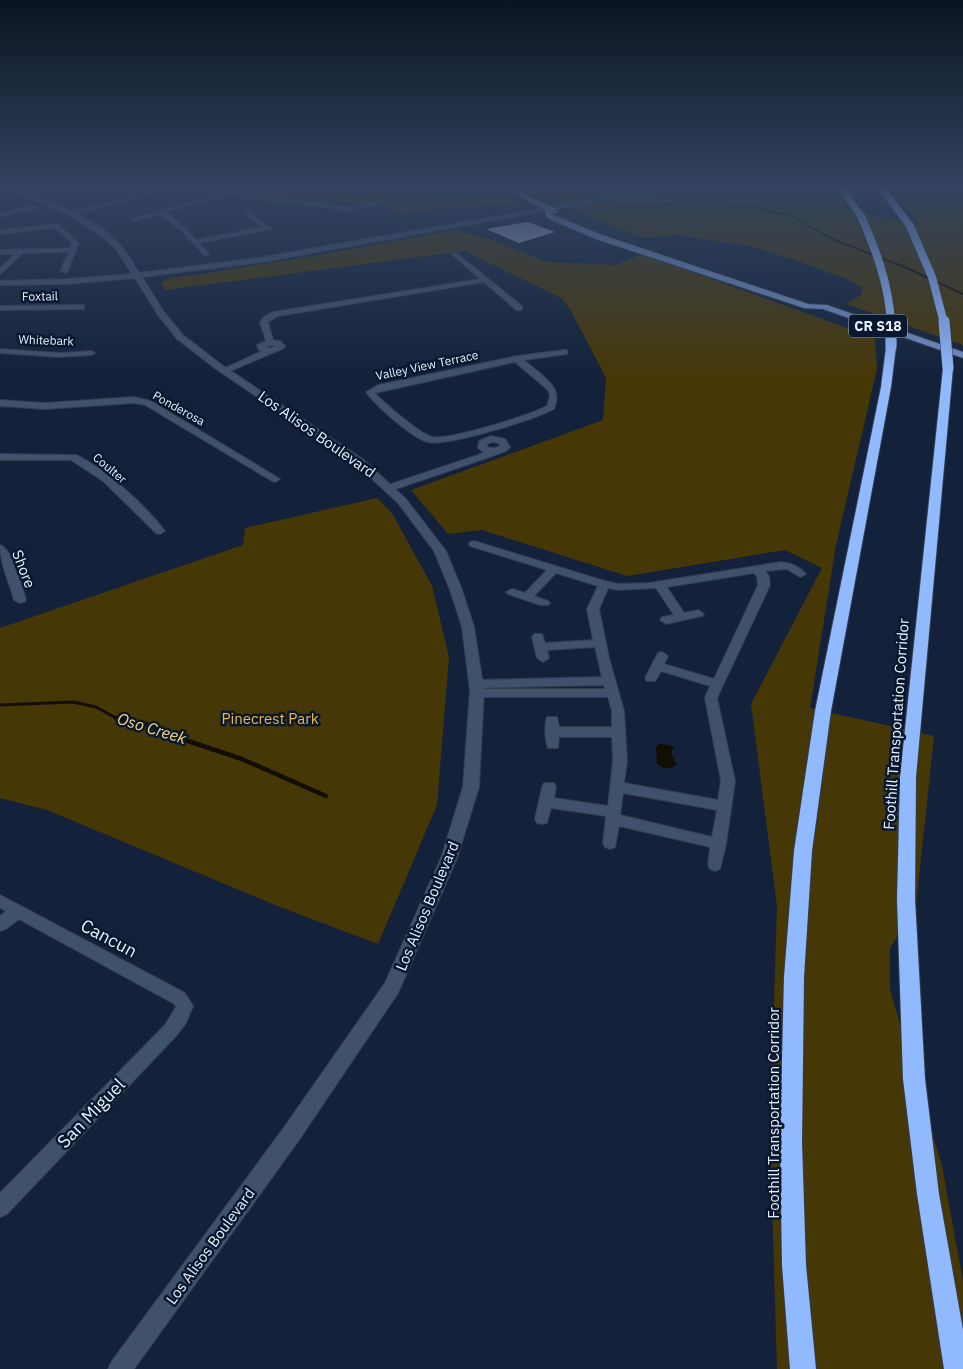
<svg xmlns="http://www.w3.org/2000/svg" width="963" height="1369" viewBox="0 0 963 1369" font-family="'IBM Plex Sans',sans-serif">
<style>
.green{fill:#463707}
.water{fill:#130e04}
.lines{fill:none;stroke-linecap:round;stroke-linejoin:round}
.stream-far2{stroke:#130e04;stroke-width:2}
.stream-far1{stroke:#130e04;stroke-width:3}
.stream{stroke:#130e04;stroke-width:4.5}
.building{fill:#96a9c8}
.minor-casing{stroke:#343c50;stroke-width:2}
.secondary-casing{stroke:#343c50;stroke-width:2}
.primary-casing{stroke:#343c50;stroke-width:2}
.motorway-casing{stroke:#343c50;stroke-width:2}
.minor{fill:#40516c;fill-rule:evenodd}
.secondary{fill:#40516c;fill-rule:evenodd}
.primary{fill:#708fc4;fill-rule:evenodd}
.motorway{fill:#90b9fe;fill-rule:evenodd}
.motorway-bridge-far1-casing{stroke:#343c50;stroke-width:9;stroke-linecap:butt}
.motorway-bridge-casing{stroke:#343c50;stroke-width:12;stroke-linecap:butt}
.motorway-bridge-far1{stroke:#90b9fe;stroke-width:8}
.motorway-bridge{stroke:#90b9fe;stroke-width:11}
.labels{text-anchor:middle;dominant-baseline:central;stroke-width:5;stroke-linejoin:round;paint-order:stroke}
.far-street-label{font-size:12px;fill:#e7effc;stroke:#0a182f}
.shield{fill:#0a182f;stroke:#a5aebe;stroke-width:1}
.shield-label{font-size:14px;font-weight:bold;fill:#e7effc}
.street-label{font-size:15px;fill:#e7effc;stroke:#0a182f}
.park-label{font-size:15px;fill:#e7bc3c;stroke:#0a182f}
.water-label{font-size:16px;font-style:italic;fill:#fcda7e;stroke:#0a182f}
.near-street-label{font-size:18px;fill:#e7effc;stroke:#0a182f}
</style>
<rect width="100%" height="100%" fill="#13223a"/>
<g class="green">
<path d="M220,186H395L421,193L465,198L497,190L520,204L435,208L401,215L379,202C356,207 340,200 318,200C314,200 311,201 307,202C289,202 234,195 220,186Z"/>
<path d="M525,186H653L665,194L767,190L787,186H832L849,211L918,224L901,195L894,186H963V345L846,304L861,295L863,288L847,279L795,260L746,245L674,235L644,238L588,217L575,210L562,200H546Z"/>
<path d="M455,230L470,235L486,238L547,262L615,265L642,254L875,338L877,369L836,545L810,708L934,736L916,906L890,948V990L942,1166L963,1281V1369H777L770,1136L777,906L751,704L822,568L785,550L627,576L482,530L448,534L411,490L603,420L606,378L570,309L561,298L465,251L165,290L161,283L169,278L196,275L331,253Z"/>
<path d="M377,498L392,513L432,586L449,657L437,805L378,944L280,907L47,810L0,798V628L243,545L245,528Z"/>
</g>
<path class="water" d="M659,744L669,745L674,748L671,753L677,765C670,769 664,769 657,764L656,747Z"/>
<g class="lines">
<path class="stream-far2" d="M585,186L597,197L615,206L724,205L757,208L792,216L832,239L907,268L963,294"/>
<path class="stream-far1" d="M0,705L73,702L96,707L118,719"/>
<path class="stream" d="M116,718L146,724L188,741L242,759L326,796"/>
</g>
<path class="building" d="M528,222L555,232L519,243L486,229Z"/>
<g class="lines">
<g class="minor-casing">
<g id="minor">
<path d="M173,186H184L71,215L68,213Z"/>
<path d="M210,186H218L241,194L349,207L377,202L380,204L349,211L228,195L165,212L185,228L196,240L262,227L245,213L244,212L247,210L272,229L199,243L209,254L205,256L181,230L159,214L134,221L131,219L222,193Z"/>
<path d="M447,186H463L460,188Z"/>
<path d="M35,205L38,207L37,208L0,217V213Z"/>
<path d="M57,224L79,243L67,273L60,271L69,252L23,253L0,274V268L15,254H0V250L70,248L72,243L55,228L0,234V230Z"/>
<path d="M456,253L522,306V310H516L484,282L278,316L268,322L273,340L280,341L285,346L284,348L228,372L221,370L262,351H259L257,345L266,341L260,322L265,316L273,312L480,279L454,256L452,255ZM271,345L275,346L271,348L266,347Z"/>
<path d="M84,305V309H81L0,310V306Z"/>
<path d="M0,349L59,353L91,351L95,353L91,355L59,357L0,353Z"/>
<path d="M564,350H567V354L524,360C539,374 565,386 554,409C536,419 447,447 428,442C413,439 375,405 366,392L378,385L517,356ZM515,362L548,390L550,396L547,406C530,415 451,440 433,437C421,435 384,403 375,393Z"/>
<path d="M134,397L151,401L280,479L275,482L272,481L145,405L134,403L45,409L0,406V400L45,403Z"/>
<path d="M491,436L505,439L510,447L506,451L484,459L393,490H385L384,488L385,486L478,455L484,452L478,448L479,441ZM492,442L498,443L500,446L494,448L487,447V444Z"/>
<path d="M0,454L76,455C106,469 145,505 165,531L160,534L156,533L103,481L71,460H0Z"/>
<path d="M474,541L598,579L618,584L649,583L781,562C792,563 798,566 806,574L800,577L787,569L765,571L769,576L770,585L717,698L735,781L726,844L720,869L715,871L710,869L708,865L710,847L619,826L615,847L610,849L605,847L603,843L606,816L551,808L547,823L542,824L537,823L535,819L542,787L544,783H554L556,787L554,798L608,806L613,761L612,737H559L558,748H548C545,740 544,725 547,717H557L559,727H612V711L608,697H477L471,693L477,689H605L604,685L476,688L470,684L476,680L602,677L595,647L547,650L549,658L543,662L537,658L532,637L534,634H542L545,643L593,640L587,609L598,586L556,573L534,596L548,601L550,603L548,605H540L508,594L506,592L512,589L525,593L547,570L470,546L469,544L470,542ZM754,573L757,577L758,585L714,679L664,664L668,656L662,652L658,653L645,678L647,681H655L661,671L710,686L705,698L721,781L718,800L624,783L627,761L624,711L609,658L599,609L608,588L618,590L656,588L674,615L662,617L660,620L666,624L702,616L704,614L698,610L684,613L667,587ZM623,793L717,810L712,837L620,815Z"/>
<path d="M0,545C13,549 22,587 26,600L24,602L20,603L14,600C9,582 0,563 0,545Z"/>
<path d="M0,895L185,993L193,1006L186,1023L177,1035L7,1214L0,1217V1193L165,1025L176,1007L173,1003L19,919L6,929L0,931V916L6,911L0,908Z"/>
</g>
</g>
<g class="secondary-casing">
<path id="secondary" d="M2,186H11C47,201 97,216 122,247C129,255 134,265 139,273L263,257L634,192L676,186H704L612,199L263,262L142,277L164,312L183,335L222,365L364,460L406,499L446,551L462,590L474,627L484,691L479,787L457,858L398,993L299,1140L134,1369H108L112,1361L285,1126L385,983L441,858L463,787L470,691L462,627L450,590L434,551L398,503L356,464L216,369L177,339L158,315L135,278L66,284L0,285V281L66,279L132,274L116,249L101,236L68,215Z"/>
</g>
<g class="primary-casing">
<path id="primary" d="M506,186H514L531,198L557,209V213H552L553,215L602,235L808,304L827,305L963,352V358L823,309L804,308L596,239L547,218L544,209L527,200Z"/>
</g>
<g class="motorway-casing">
<g id="motorway">
<path d="M836,186H844L865,216L864,218H858Z"/>
<path d="M876,186H884L913,224V228H907Z"/>
<path d="M891,344L896,347L891,387L831,711L812,851L804,977L802,1143L806,1265L816,1369H790L782,1265L780,1143L784,977L794,851L815,711L881,387L886,347Z"/>
<path d="M948,365L953,368L916,777L915,899L925,1079L939,1194L963,1330V1369H944L917,1194L903,1079L897,899L900,777L943,368Z"/>
</g>
</g>
<use href="#minor" class="minor"/>
<use href="#secondary" class="secondary"/>
<use href="#primary" class="primary"/>
<use href="#motorway" class="motorway"/>
<g class="motorway-bridge-far1-casing">
<g id="motorway-bridge-far1">
<path d="M861,216C876,250 889,285 891,323"/>
<path d="M910,226L932,277L944,323"/>
</g>
</g>
<g class="motorway-bridge-casing">
<g id="motorway-bridge">
<path d="M944,321L948,368"/>
<path d="M891,347V321"/>
</g>
</g>
<use href="#motorway-bridge-far1" class="motorway-bridge-far1"/>
<use href="#motorway-bridge" class="motorway-bridge"/>
</g>
<linearGradient id="sky" x2="0" y2="1"><stop stop-color="#0a1320"/><stop offset="0.49" stop-color="#334460"/><stop offset="1" stop-color="#334460" stop-opacity="0"/></linearGradient>
<rect width="963" height="378" fill="url(#sky)"/>
<g class="labels">
<g class="far-street-label">
<text transform="translate(40 296) rotate(-1)">Foxtail</text>
<text transform="translate(46 340) rotate(2)">Whitebark</text>
<text transform="translate(427 365) rotate(-12)">Valley View Terrace</text>
<text transform="translate(179 408) rotate(29)">Ponderosa</text>
<text transform="translate(110 468) rotate(40)">Coulter</text>
</g>
<rect class="shield" x="849" y="314.5" width="58" height="23" rx="4"/>
<g class="shield-label">
<text x="878" y="326">CR S18</text>
</g>
<g class="street-label">
<text transform="translate(317 434) rotate(35)">Los Alisos Boulevard</text>
<text transform="translate(24 569) rotate(69)">Shore</text>
<text transform="translate(896 724) rotate(-86)">Foothill Transportation Corridor</text>
<text transform="translate(427 906) rotate(-67)">Los Alisos Boulevard</text>
<text transform="translate(773 1113) rotate(-90)">Foothill Transportation Corridor</text>
<text transform="translate(210 1246) rotate(-54)">Los Alisos Boulevard</text>
</g>
<g class="park-label">
<text x="270" y="718">Pinecrest Park</text>
</g>
<g class="water-label">
<text transform="translate(152 728) rotate(17)">Oso Creek</text>
</g>
<g class="near-street-label">
<text transform="translate(109 938) rotate(28)">Cancun</text>
<text transform="translate(91 1113) rotate(-46)">San Miguel</text>
</g>
</g>
</svg>
